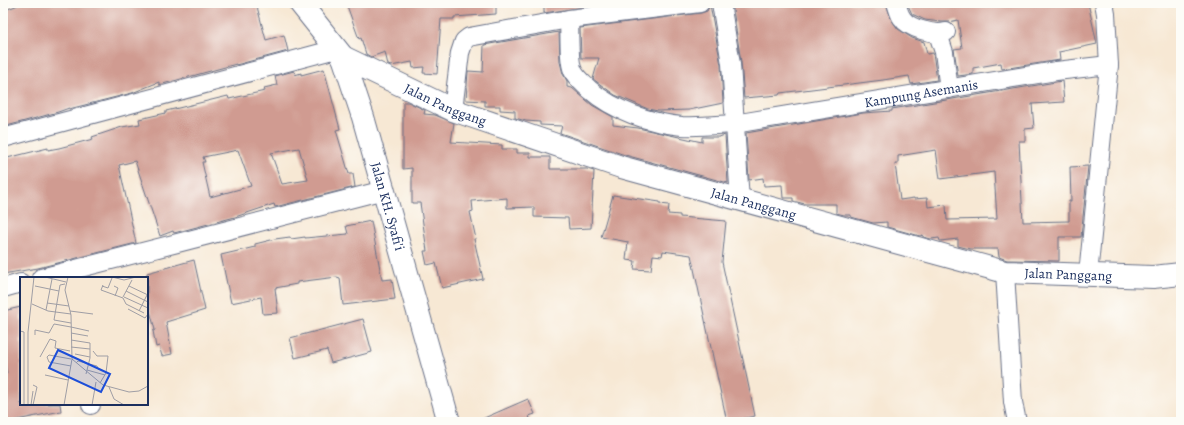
<svg xmlns="http://www.w3.org/2000/svg" width="1184" height="425" viewBox="0 0 1184 425" font-family="Alegreya,serif">
<style>
.building{fill:#d09b91;fill-rule:evenodd}
.lines{fill:none;stroke-linecap:round;stroke-linejoin:round}
.minor-casing{stroke:#687087;stroke-width:20}
.secondary-casing{stroke:#687087;stroke-width:24}
.minor{stroke:#fff;stroke-width:18}
.secondary{stroke:#fff;stroke-width:22}
.labels{text-anchor:middle;dominant-baseline:central;stroke-width:3;stroke-linejoin:round;paint-order:stroke}
.street-label{font-size:14px;fill:#1b2f5e;stroke:#fdfcf7}
.inset-road{fill:none;stroke:#9f9ea5;stroke-width:1}
.view{fill:#1d4ed8;fill-opacity:0.15;stroke:#1d4ed8;stroke-width:2}
.inset-edge{fill:none;stroke:#1b2f5e;stroke-width:2}
</style>
<rect width="100%" height="100%" fill="#fdfcf7"/>
<filter id="ink" filterUnits="userSpaceOnUse"><feTurbulence type="fractalNoise" baseFrequency=".025" numOctaves="2"/><feDisplacementMap in="SourceGraphic" scale="8" xChannelSelector="R" yChannelSelector="G"/><feConvolveMatrix kernelMatrix="1 2 1 2 8 2 1 2 1" color-interpolation-filters="sRGB"/></filter>
<filter id="wash" filterUnits="userSpaceOnUse"><feTurbulence type="fractalNoise" baseFrequency=".012" numOctaves="4" result="noise"/><feDisplacementMap in="SourceGraphic" scale="16" xChannelSelector="R" yChannelSelector="G"/><feGaussianBlur stdDeviation="0.9" result="paint"/><feColorMatrix in="noise" values="0 0 0 0 0 0 0 0 0 0 0 0 0 0 0 0 0 1.4 0 .05"/><feComposite in="paint" operator="in"/></filter>
<g filter="url(#wash)">
<rect width="100%" height="100%" fill="#f7e8d4"/>
<g id="blocks">
<g class="building">
<path d="M23,3H256L266,40L284,35L288,51L236,65V64L159,85V82L132,93L69,109V108L58,112L3,127V11Z"/>
<path d="M346,3H496V14L454,17V19H441L437,74L423,73L424,67L413,68L412,62L391,66L388,65L385,52L371,57L366,54L361,38L359,39Z"/>
<path d="M544,3H591V6L544,13Z"/>
<path d="M732,3H886L891,19L898,29L912,38L924,42L927,54L933,53L937,80L911,84L909,76L883,80L780,93L779,95L744,98L741,62Z"/>
<path d="M907,3H1088L1097,44L1059,52L1060,60L1002,69L1001,63L973,68V74L958,76L954,49L962,48L958,20L949,22H941L925,20L912,14Z"/>
<path d="M710,5L721,65L723,103L689,110L658,111L648,109L615,95L593,79L599,58H581L580,28L701,13L707,11Z"/>
<path d="M559,32L560,62L563,74L567,81V87L572,88L592,105L613,117V125L638,128L702,142V137H719L725,135L728,183L625,155L560,133L562,126L540,125V122L526,121L515,118V111L500,110V106H485V101L466,100L468,71L483,72L484,45Z"/>
<path d="M324,69L340,129L336,130L349,174H353L355,187L275,207L274,204L235,217L174,233L173,231L160,236L135,161L119,165L136,243L38,268L3,274V159L48,148V150L59,148L93,139L92,137L122,127L140,124L139,119L166,113V111L228,96L229,99L265,91L264,88L277,85L275,76L294,71L295,75L301,73V75ZM299,148L308,180L282,184L271,153ZM238,150L251,186L210,197L202,162H205L203,157Z"/>
<path d="M1062,81L1064,102L1032,104L1034,128L1025,129V141H1019L1023,222L1069,221V201H1071L1070,167L1088,166L1081,237H1059V261L1007,260L999,257L998,249H970L958,246V239L940,241L939,238L931,239L923,237V235L920,236L887,227V222L873,223L851,217V215H844L836,213V204H805L793,201V198H783L782,185L764,186L763,178L749,180L746,133L863,113L892,111V109L904,107ZM936,150L940,179L994,172L997,219L947,220L946,205L928,207L927,198L914,199V198L900,200L895,164H898V156Z"/>
<path d="M403,102H408L425,110L424,114L435,115L454,123L451,142L502,145V149H517V153H530V157H550V169H587L594,171L591,228L569,229L568,218L534,217V207L507,208V198L472,201L473,211L470,212L476,239H474L483,279L442,288L436,263L427,265L424,251H427L420,203H412V168L403,169Z"/>
<path d="M613,195L660,202V204L669,205L668,214L680,215V217L726,221L722,262L755,416L727,422L691,255L663,251L662,256L653,255L651,270L634,269L635,261L626,260L628,242L601,237Z"/>
<path d="M371,221L382,280L392,279L395,299L343,305L340,278L337,277L297,282V284L275,288L278,313L263,314L261,297L231,303L221,255L255,247V244L275,239L290,237L291,239L305,237V238L348,234L346,226Z"/>
<path d="M194,260L205,310L166,322L172,354L162,356L159,346L156,347L153,331L155,330L147,299V273Z"/>
<path d="M21,307V404H60L61,411L7,422L3,401V373H7L3,354V311Z"/>
<path d="M363,319L372,352L331,363L327,350L295,358L290,338Z"/>
<path d="M528,399L535,414L529,416L531,422H475Z"/>
</g>
</g>
</g>
<g filter="url(#ink)">
<use href="#blocks" fill-opacity="0" stroke="#687087" stroke-width="1"/>
<g class="lines">
<g class="minor-casing">
<g id="minor">
<path d="M721,3L731,64L740,201"/>
<path d="M896,3C898,8 899,14 902,18C909,29 935,35 946,32"/>
<path id="s1" d="M569,19C570,32 568,60 573,71C576,78 584,84 589,89C614,111 650,123 682,126C699,127 717,125 734,124L1056,71L1109,65"/>
<path d="M938,34L944,52L949,89"/>
<path d="M453,110L460,53L464,41L469,37L569,19L700,3"/>
<path d="M3,138L336,49"/>
<path d="M1005,272L1013,402L1017,422"/>
<path d="M1088,275L1109,65L1106,14L1104,3"/>
<path d="M41,278L384,190"/>
<path d="M3,288L21,283"/>
<path d="M91,404V405"/>
</g>
</g>
<g class="secondary-casing">
<g id="secondary">
<path id="s2" d="M300,3L343,57L363,117L449,422"/>
<path id="s3" d="M343,57L453,110L621,167L1005,272L1153,277L1181,274"/>
</g>
</g>
<use href="#minor" class="minor"/>
<use href="#secondary" class="secondary"/>
</g>
</g>
<g class="labels">
<g class="street-label">
<text stroke="none"><textPath href="#s1" startOffset="420">Kampung Asemanis</textPath></text>
<text stroke="none"><textPath href="#s3" startOffset="113">Jalan Panggang</textPath></text>
<text stroke="none"><textPath href="#s3" startOffset="437">Jalan Panggang</textPath></text>
<text stroke="none"><textPath href="#s2" startOffset="225">Jalan KH. Syafi'i</textPath></text>
<text stroke="none"><textPath href="#s3" startOffset="761">Jalan Panggang</textPath></text>
</g>
</g>
<g transform="translate(20 277)">
<rect width="128" height="128" fill="#f7e8d4"/>
<path class="inset-road" d="M25,0L46,5M92,0L104,3L116,0M45,7L40,8L34,43L51,46M83,8L81,13L103,21L106,27L124,36M15,9L39,14M82,9L88,11L92,1M94,9L98,11L95,19M109,9L128,18M106,14L128,25M103,20L112,3M104,20L128,31M27,26L49,29M12,27L28,34L51,37M108,32L125,41L128,37M26,33L32,2M50,34L73,37M119,34L127,18M51,50L69,54M0,54L4,55V128M51,56L68,59M15,58V53L29,56L34,47L51,50M51,63L70,66V81L66,97M51,70L70,72M73,74L77,79H88L86,96L80,106M55,77L70,80M20,80L30,62L36,64L35,71L50,74M52,82L83,108L109,115L119,114L128,109M56,86L58,84L77,89L79,93M51,89L29,85L27,80L29,78L51,82M67,93L85,98M25,98L48,103M13,108L17,110L13,128M89,110L94,122L104,128M8,128V55L14,0M11,128L13,114M44,128L52,82L51,38L45,13L48,0M72,128L76,105"/>
<path class="view" d="M38,73L90,97L81,115L29,91Z"/>
<rect width="128" height="128" class="inset-edge"/>
</g>
<rect width="1184" height="425" fill="none" stroke="#fdfcf7" stroke-width="16"/>
</svg>
